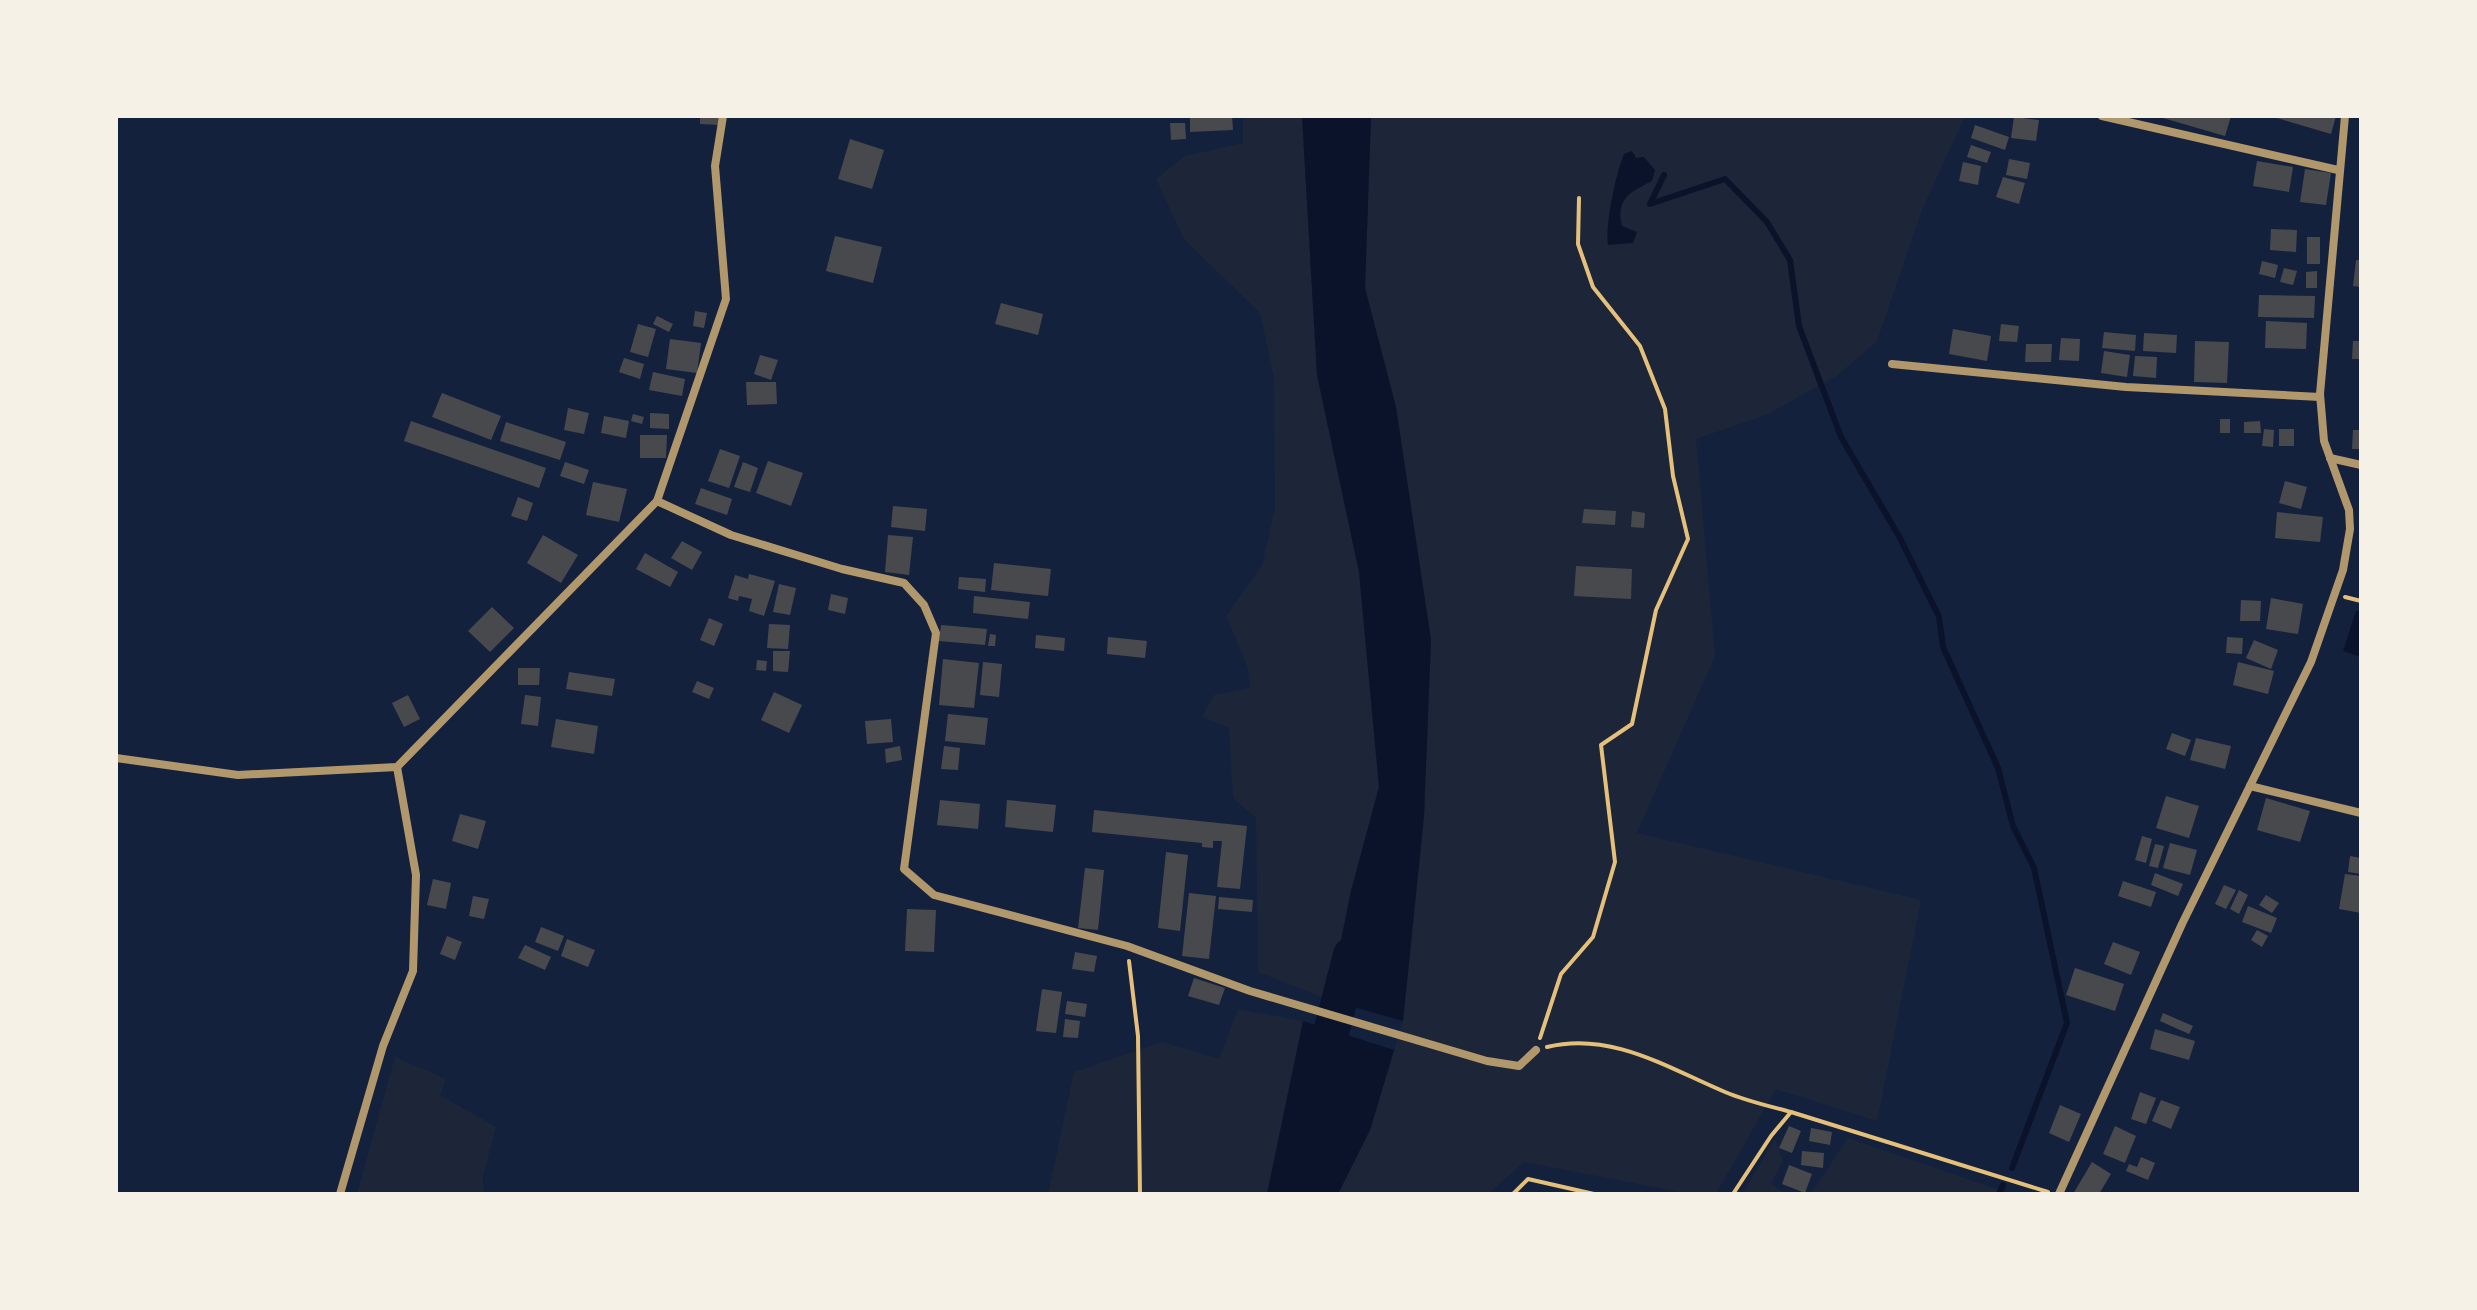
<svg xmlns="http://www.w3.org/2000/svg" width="2477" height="1310" viewBox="0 0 2477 1310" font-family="'IBM Plex Sans',sans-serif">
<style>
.green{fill:#1d2539}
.water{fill:#0b132b}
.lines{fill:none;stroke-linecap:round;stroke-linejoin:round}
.stream{stroke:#0b132b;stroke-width:6}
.river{stroke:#0b132b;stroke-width:36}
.building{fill:#48494c}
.path{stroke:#e5c07b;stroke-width:4}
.minor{stroke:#b1986c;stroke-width:8}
</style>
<rect width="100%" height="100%" fill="#14213d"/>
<g class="green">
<path d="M1243,116H1302L1317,375L1359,572L1379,787L1351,891L1329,1000L1258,972L1256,818L1233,798L1229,728L1202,717L1214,695L1250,688L1248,668L1226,616L1262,565L1275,508L1274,378L1260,313L1184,239L1156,179L1185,156L1243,143Z"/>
<path d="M1371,116H1965L1922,210L1877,341L1838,375L1766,415L1696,439L1715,656L1637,833L1921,900L1877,1121L1776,1089L1716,1194H1690L1524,1162L1488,1194H1338L1370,1130L1403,1021L1424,816L1431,640L1396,407L1365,288Z"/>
<path d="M1238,1009L1303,1021L1267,1194H1048L1074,1072L1162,1042L1219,1059Z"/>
<path d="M395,1057L446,1079L440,1095L496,1127L483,1176L484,1194H357Z"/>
<path d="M1848,1138L2011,1194H1811Z"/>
<path d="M1775,1139L1783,1161L1771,1183L1785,1194H1742Z"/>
</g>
<g class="water">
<path d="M1302,116H1371L1365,288L1396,407L1431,640L1424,816L1403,1021L1329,1000L1351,891L1379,787L1359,572L1317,375Z"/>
<path d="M1632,151L1636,158L1644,157L1655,170L1652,181C1633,191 1615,197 1622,226L1637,232L1633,243L1608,245C1605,224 1616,173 1624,154Z"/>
<path d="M2356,611H2361V657L2343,651Z"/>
<path d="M1303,1021L1394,1050L1370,1130L1338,1194H1267Z"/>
</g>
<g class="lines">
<g class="stream">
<path d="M1664,175L1650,204L1725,179L1767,222L1790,260L1799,326L1841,437L1900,538L1939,617L1943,647L1998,768L2013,826L2034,868L2067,1023L2012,1168"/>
<path d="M1999,1194L2003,1185"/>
</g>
<path class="river" d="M1320,1075L1351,955"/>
</g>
<g class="building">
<path d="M700,116H719V125L700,124Z"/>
<path d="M1190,116H1232L1233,130L1190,132Z"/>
<path d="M2156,116H2231L2225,136Z"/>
<path d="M2270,116H2336L2331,134Z"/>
<path d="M2014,117L2039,120L2036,141L2011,138Z"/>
<path d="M1170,123H1185L1186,139L1171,140Z"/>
<path d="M1975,125L2009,137L2005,150L1971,138Z"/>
<path d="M850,139L884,150L872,189L838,179Z"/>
<path d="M1971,145L1991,152L1987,163L1967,157Z"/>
<path d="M2009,159L2030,163L2027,179L2006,175Z"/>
<path d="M2257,161L2293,167L2289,192L2253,186Z"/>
<path d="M1963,162L1981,166L1978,185L1959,181Z"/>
<path d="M2305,169L2331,173L2326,205L2300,202Z"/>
<path d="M2003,177L2025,183L2019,204L1996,197Z"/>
<path d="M2271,229L2297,230L2296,252L2270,250Z"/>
<path d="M835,236L882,247L873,283L826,271Z"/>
<rect x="2307" y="237" width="13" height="27"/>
<path d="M2356,260H2361V287L2353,286Z"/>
<path d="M2262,261L2278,265L2275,278L2259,274Z"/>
<path d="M2284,268L2297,271L2293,285L2280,282Z"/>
<path d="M2317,271V288H2306V272Z"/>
<path d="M2259,295L2315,296L2314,318L2258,317Z"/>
<path d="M1001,303L1043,314L1038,335L995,324Z"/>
<path d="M695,311L707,313L704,328L693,326Z"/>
<path d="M657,316L673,324L669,332L653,324Z"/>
<path d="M2266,321L2307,323L2306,349L2265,348Z"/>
<path d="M638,324L656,329L648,357L630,352Z"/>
<path d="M2001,324L2019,326L2017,342L1999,341Z"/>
<path d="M1953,329L1991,336L1987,361L1949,354Z"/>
<path d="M2104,332L2136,335L2135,351L2102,348Z"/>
<path d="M2144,333L2177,335L2176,353L2143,351Z"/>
<path d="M2061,338L2080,339L2079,361L2059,360Z"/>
<path d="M670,339L701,343L697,373L666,369Z"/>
<path d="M2195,341L2229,342L2227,383L2194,382Z"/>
<path d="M2353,341H2361V359H2352Z"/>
<path d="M2026,344H2052L2051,362H2025Z"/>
<path d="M2104,351L2130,355L2127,377L2101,373Z"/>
<path d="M760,355L778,360L771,380L754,374Z"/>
<path d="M2135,356L2157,357L2156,378L2133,376Z"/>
<path d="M624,358L644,364L640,379L619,372Z"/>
<path d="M653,372L685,379L682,396L649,390Z"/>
<path d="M746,382H776L777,404L747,405Z"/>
<path d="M442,393L501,416L491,440L432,417Z"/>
<path d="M568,408L589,413L584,434L564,430Z"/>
<path d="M650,413L669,414V429L650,428Z"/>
<path d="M633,414L644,417L642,424L631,421Z"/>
<path d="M604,416L629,421L626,438L601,433Z"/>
<rect x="2220" y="419" width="10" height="14"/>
<path d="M411,421L546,468L539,488L404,441Z"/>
<path d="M2260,421L2261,433H2244V422Z"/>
<path d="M506,422L566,442L560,460L500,441Z"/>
<path d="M2264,429L2274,430L2273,447L2262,446Z"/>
<rect x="2279" y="429" width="15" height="17"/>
<path d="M2353,430H2361V449H2352Z"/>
<path d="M640,435H667L666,458H640Z"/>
<path d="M720,449L740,456L729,488L708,481Z"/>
<path d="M768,461L803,473L791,506L756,493Z"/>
<path d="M565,462L589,470L584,484L560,476Z"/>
<path d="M743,462L758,468L750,492L734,487Z"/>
<path d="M2285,481L2307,487L2301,509L2279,503Z"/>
<path d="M593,482L627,489L619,522L586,515Z"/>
<path d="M701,488L732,499L727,515L695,504Z"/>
<path d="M518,497L533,503L527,521L511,516Z"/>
<path d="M893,506L927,509L925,531L891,527Z"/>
<path d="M1584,509L1616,511L1615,525L1582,523Z"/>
<path d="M1632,511L1645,513L1644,528L1631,527Z"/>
<path d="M2277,512L2323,517L2320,542L2275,538Z"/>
<path d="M543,535L578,555L561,583L527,563Z"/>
<path d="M888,535L913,537L909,575L885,572Z"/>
<path d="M682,541L702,552L692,570L671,558Z"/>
<path d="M645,553L678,572L670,587L636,569Z"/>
<path d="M994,563L1051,569L1048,596L991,590Z"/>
<path d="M1576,566L1632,569L1631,599L1574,596Z"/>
<path d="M749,574L775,581L764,616L749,611L752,599L739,596L738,601L728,598L735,575L748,579Z"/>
<path d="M959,577L986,579L985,592L958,589Z"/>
<path d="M779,584L796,588L790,615L773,612Z"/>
<path d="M831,594L848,598L845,614L828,610Z"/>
<path d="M974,596L1030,602L1028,619L973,613Z"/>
<path d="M2271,598L2303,604L2298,634L2266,629Z"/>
<path d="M2241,600L2261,601L2260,621H2240Z"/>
<path d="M492,607L514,628L490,652L468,631Z"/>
<path d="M709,618L723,624L714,646L700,640Z"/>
<path d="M769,624L790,625L788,649L767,648Z"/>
<path d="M941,625L987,629L985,645L939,641Z"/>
<path d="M990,634L996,635L995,646H988Z"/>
<path d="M1036,635L1065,638L1064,651L1035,648Z"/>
<path d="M1108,637L1147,641L1145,658L1107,654Z"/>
<path d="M2227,637L2243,638L2242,654L2226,653Z"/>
<path d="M2254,640L2278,650L2271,669L2246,658Z"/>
<path d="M773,651H790L788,672L773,671Z"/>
<path d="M943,659L979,663L974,708L939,705Z"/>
<path d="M757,660L767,661L766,671L756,670Z"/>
<path d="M983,662L1002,664L999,697L980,695Z"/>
<path d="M2238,662L2274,671L2268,694L2233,685Z"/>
<path d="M518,668H540L539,685H518Z"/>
<path d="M569,672L615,679L612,696L566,689Z"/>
<path d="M697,681L714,688L709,699L692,692Z"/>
<path d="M774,692L802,705L789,733L761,720Z"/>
<path d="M408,695L420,719L404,727L392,703Z"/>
<path d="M525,695L541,697L538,726L521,724Z"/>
<path d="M948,714L988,718L985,745L945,741Z"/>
<path d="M556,719L598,726L594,754L551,747Z"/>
<path d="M891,719L893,742L867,744L865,721Z"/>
<path d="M2172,733L2191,740L2185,756L2166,749Z"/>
<path d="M2196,738L2231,746L2225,769L2190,760Z"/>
<path d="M900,746L902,760L886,763L885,749Z"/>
<path d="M944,746L960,748L958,770L941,769Z"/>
<path d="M2166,796L2199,806L2189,838L2156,828Z"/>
<path d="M2266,798L2310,811L2300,842L2257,830Z"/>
<path d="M940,800L980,804L978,829L937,825Z"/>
<path d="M1007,800L1056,805L1053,832L1005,827Z"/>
<path d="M1094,810L1247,826L1240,889L1217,887L1222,841H1213V848L1202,847V843L1092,832Z"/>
<path d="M460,814L486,821L478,849L452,841Z"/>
<path d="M2142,836L2152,839L2146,863L2135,860Z"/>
<path d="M2170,843L2197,850L2190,875L2163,868Z"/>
<path d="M2155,844L2164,846L2158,868L2149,866Z"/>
<path d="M1166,852L1188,855L1180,931L1158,928Z"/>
<path d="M2350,856L2361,858V874L2348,872Z"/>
<path d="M1085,868L1104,870L1098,930L1078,928Z"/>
<path d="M2155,873L2183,884L2178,896L2151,885Z"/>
<path d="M2345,874L2361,876V913L2339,909Z"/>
<path d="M433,879L451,883L446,909L427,905Z"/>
<path d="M2123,881L2156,892L2151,907L2118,896Z"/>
<path d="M2224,885L2236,890L2226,909L2215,904Z"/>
<path d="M2239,890L2248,895L2239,914L2230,909Z"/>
<path d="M1189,893L1216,896L1209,959L1182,956Z"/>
<path d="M2266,895L2279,903L2272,913L2259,905Z"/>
<path d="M473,896L489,899L484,919L469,916Z"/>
<path d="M1219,897L1253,900L1252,912L1218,909Z"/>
<path d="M2248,906L2277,918L2271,933L2242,922Z"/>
<path d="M907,909L936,910L934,952L905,951Z"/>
<path d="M541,927L564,936L558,951L535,942Z"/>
<path d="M2257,930L2268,936L2262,947L2251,940Z"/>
<path d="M447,936L462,942L455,960L440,954Z"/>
<path d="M567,939L595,950L588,967L561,956Z"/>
<path d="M2113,942L2140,952L2131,975L2104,964Z"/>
<path d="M525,945L551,957L545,970L518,958Z"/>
<path d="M1075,952L1097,956L1094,972L1072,969Z"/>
<path d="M2075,968L2124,984L2115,1011L2066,995Z"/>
<path d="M1194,978L1225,988L1219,1005L1188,996Z"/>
<path d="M1042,989L1062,992L1056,1033L1036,1031Z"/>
<path d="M1067,1001L1087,1004L1085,1017L1065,1014Z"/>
<path d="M2163,1013L2193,1026L2189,1034L2160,1021Z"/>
<path d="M1065,1019L1080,1021L1078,1038L1063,1037Z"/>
<path d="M2155,1029L2195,1041L2189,1060L2150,1049Z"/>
<path d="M2140,1092L2156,1098L2146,1124L2131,1119Z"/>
<path d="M2161,1100L2180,1107L2171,1129L2152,1121Z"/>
<path d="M2060,1105L2081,1114L2069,1142L2049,1133Z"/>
<path d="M1789,1126L1801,1131L1792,1153L1779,1148Z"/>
<path d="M2115,1126L2136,1136L2125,1163L2103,1154Z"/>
<path d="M1811,1128L1832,1132L1830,1145L1809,1141Z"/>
<path d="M1802,1151L1824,1153L1823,1168L1801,1165Z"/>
<path d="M2141,1157L2155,1163L2148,1180L2126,1171L2129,1164L2137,1167Z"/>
<path d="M2092,1162L2111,1174L2099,1194H2073Z"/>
<path d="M1789,1165L1812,1174L1805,1193L1782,1184Z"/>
</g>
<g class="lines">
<g class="path">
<path d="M2345,597L2361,601"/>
<path d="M1129,961L1138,1036L1140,1194"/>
<path d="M1540,1038L1561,974L1593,937L1615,862L1601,745L1632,724L1656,610L1688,539L1673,476L1665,409L1640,346L1593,287L1578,244L1579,198"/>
<path d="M1547,1047C1611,1031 1668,1068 1725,1092C1746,1101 1769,1106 1791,1112"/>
<path d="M1513,1194L1528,1179L1594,1194"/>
<path d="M1733,1194L1771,1136L1791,1112L2048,1192"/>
</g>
<g class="minor">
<path d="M2102,116L2338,170"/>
<path d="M1892,364L2126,387L2320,397"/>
<path d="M2330,458L2361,465"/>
<path d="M657,501L731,535L842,569L904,583L924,605L936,633L904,869L934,895L1127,946L1250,991L1487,1061L1519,1066L1536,1050"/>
<path d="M116,758L238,775L397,767L657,501L726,299L715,166L723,116"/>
<path d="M2250,786L2361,813"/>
<path d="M340,1194L383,1046L413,971L416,875L397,767"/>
<path d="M2059,1194L2182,924L2311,662L2343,570L2350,529L2349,510L2324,441L2320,394L2345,116"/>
</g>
</g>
<rect width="2477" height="1310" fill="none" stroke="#f6f1e7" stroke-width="236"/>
</svg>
